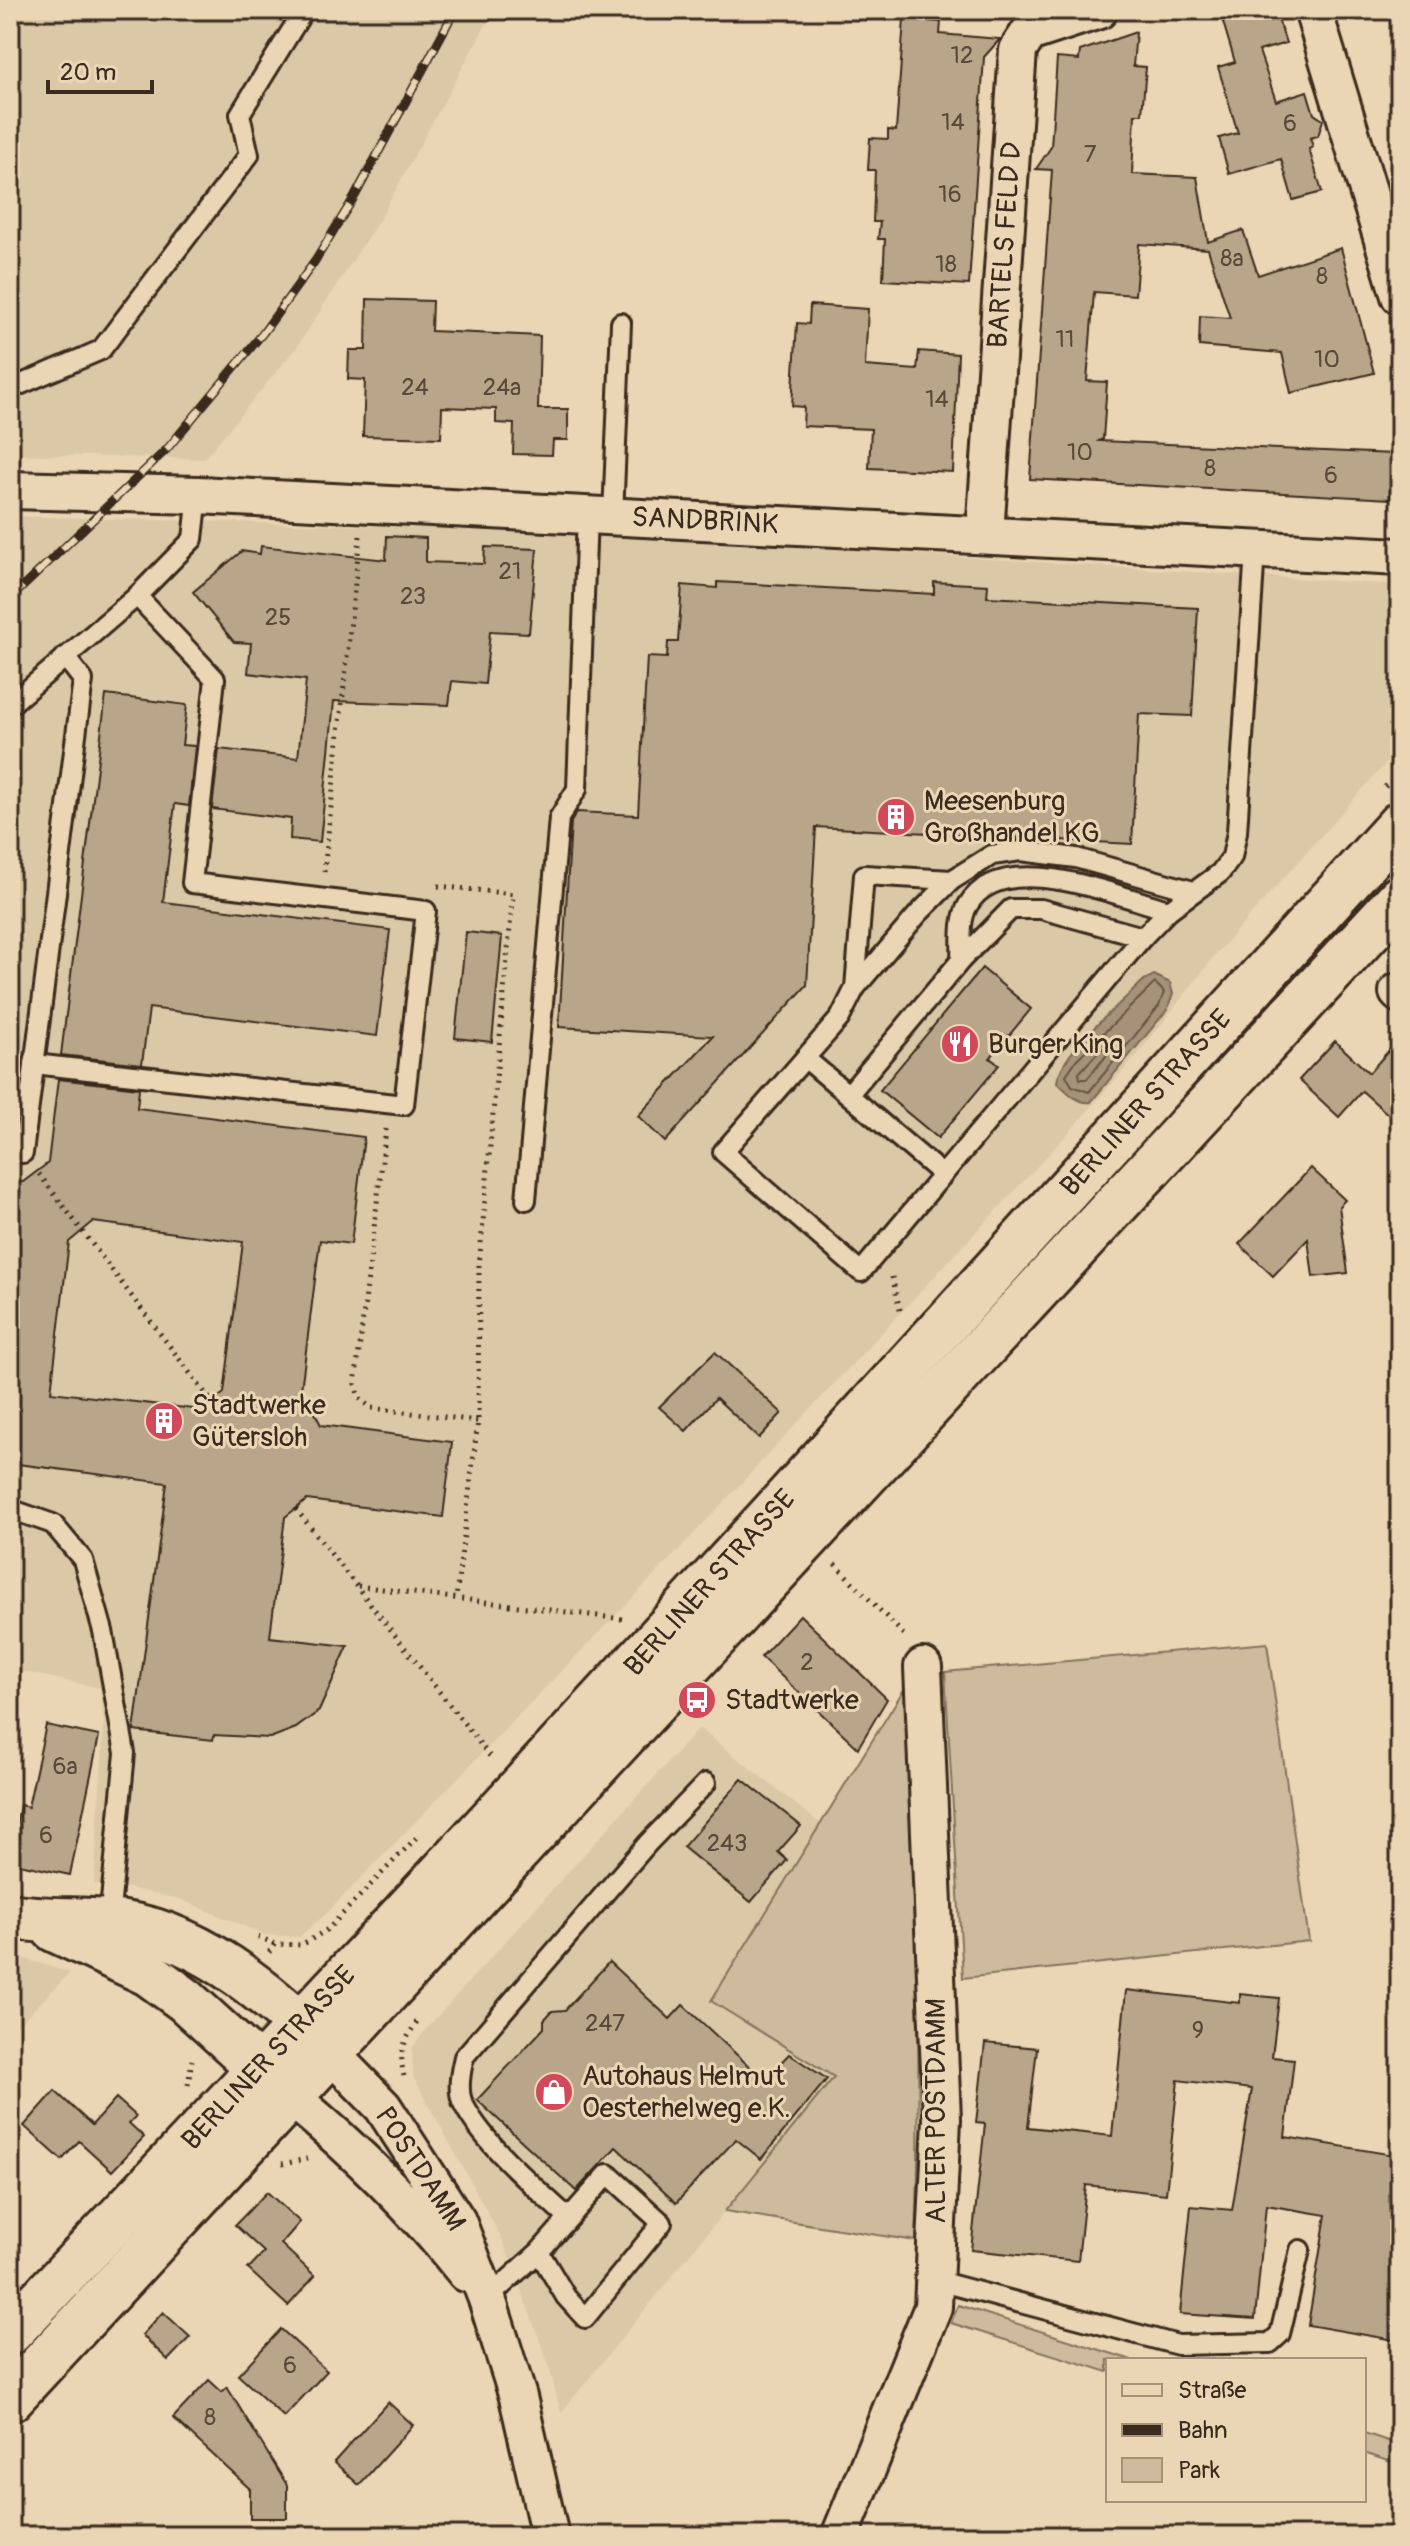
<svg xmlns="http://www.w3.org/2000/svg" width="1410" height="2546" viewBox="0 0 1410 2546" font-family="Pangolin,sans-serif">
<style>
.built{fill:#dbc8a7}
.green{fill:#ceba9c;stroke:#84725d;stroke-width:2}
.water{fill:#a69279;stroke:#7b6855;stroke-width:2}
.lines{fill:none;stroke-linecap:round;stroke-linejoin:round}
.shore{stroke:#665442;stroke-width:2}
.building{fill:#b9a68a;stroke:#3b2a1e;stroke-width:2;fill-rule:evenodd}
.lane-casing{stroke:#3b2a1e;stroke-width:24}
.street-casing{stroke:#3b2a1e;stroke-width:42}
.secondary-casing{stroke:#3b2a1e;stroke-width:50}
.primary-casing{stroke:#3b2a1e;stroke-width:50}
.path{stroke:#3b2a1e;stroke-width:5;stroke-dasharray:2 6;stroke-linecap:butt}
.lane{stroke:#ead6b4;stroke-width:18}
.street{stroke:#ead6b4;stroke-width:36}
.secondary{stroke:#ead6b4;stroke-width:44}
.primary{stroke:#ead6b4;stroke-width:44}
.rail-casing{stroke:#3b2a1e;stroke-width:9}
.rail{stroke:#ead6b4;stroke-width:6;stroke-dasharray:18;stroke-linecap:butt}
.labels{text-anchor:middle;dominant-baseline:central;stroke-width:6;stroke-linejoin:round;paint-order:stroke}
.number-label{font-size:24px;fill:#5a4939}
.street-label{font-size:28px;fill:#3b2a1e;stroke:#ead6b4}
.poi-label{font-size:28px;fill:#3b2a1e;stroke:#ead6b4;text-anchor:start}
</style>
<rect width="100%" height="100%" fill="#ead6b4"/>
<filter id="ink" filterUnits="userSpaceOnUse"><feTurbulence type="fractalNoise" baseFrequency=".0125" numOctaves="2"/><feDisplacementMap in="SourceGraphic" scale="16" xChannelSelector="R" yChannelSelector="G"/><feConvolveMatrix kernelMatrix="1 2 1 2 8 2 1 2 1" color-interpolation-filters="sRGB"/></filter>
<g filter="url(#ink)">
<g class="built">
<path d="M10,10H494L382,215L297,347L204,459L10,454Z"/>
<path d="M10,516L554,531L1400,585V747L1216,954L1139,1053L1062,1140L675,1554L326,1914L299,1937L265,1935L182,1900L116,1885H94L104,1724L100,1688L10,1669Z"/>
<path d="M699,1728L822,1825L711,2001L834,2077L561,2413L548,2363L503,2241L413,2076L412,2049L426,2029Z"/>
<path d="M10,1954L70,1973L10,2033Z"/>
</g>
<g class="green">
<path d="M1267,1643L1309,1941L963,1978L945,1672Z"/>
<path d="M906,1686C914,1871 923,2055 916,2241L725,2211L834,2077L711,2001Z"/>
<path d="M958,2305L1132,2360H1108V2372L951,2323Z"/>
<path d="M1364,2433L1400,2445V2465L1364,2453Z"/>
</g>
<path class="water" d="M1154,975L1170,983L1173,994L1167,1010L1091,1102C1078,1104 1066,1091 1057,1082C1062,1050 1121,1004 1144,980Z"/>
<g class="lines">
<g class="shore">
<path d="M1155,983L1164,992L1159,1006L1089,1092L1072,1086L1066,1075L1077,1059Z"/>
<path d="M1101,1049L1106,1050L1107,1055L1087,1079H1080L1079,1073Z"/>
</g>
</g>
<g class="building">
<path d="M1225,10H1275L1286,43L1259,51L1276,101L1307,91L1314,114L1323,120L1318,136L1310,138L1313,147L1309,149L1322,192L1293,200L1281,159L1229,174L1219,138L1238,133L1218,67L1235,62L1220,12Z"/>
<path d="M904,19L941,22L940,34L1000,39L984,57L969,285L883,280L885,239H878L880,222H873L875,170H868L870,138L888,139V130L896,131Z"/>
<path d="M1136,32L1133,66L1146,67L1142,114H1135L1132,174L1197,177L1208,242L1243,230L1258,275L1341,248L1374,373L1291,393L1282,353L1199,346L1200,316L1230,318L1208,249L1139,244L1135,295L1094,292L1087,381L1107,382L1103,439L1099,441L1393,454L1390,499L1030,479L1052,170L1036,169L1051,147L1057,58L1079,60L1080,51Z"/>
<path d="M367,299L432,301L431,331L540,336L538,409H568V440H553L552,455L513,454L514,424L496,423V409L442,407L441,438L363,436L365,380L348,379L349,350H366Z"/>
<path d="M810,305L868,309L865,366L917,370L919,351L958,354L953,472L869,468L871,429L803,426L804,407L792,406L797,323L809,324Z"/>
<path d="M387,536L426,538V562L484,564L485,547L537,549L529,633L490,631L485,684L452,681L449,705L334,701L320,842L290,839L291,819L212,809L219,749L298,758L306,680L248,673L251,643L234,642L193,592L242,551L260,554L261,546L386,560Z"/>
<path d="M717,582L934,594V582L988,585L987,597L1198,608L1192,716L1139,714L1132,844L816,827L807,985L665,1142L638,1116L713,1036L559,1027L571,822L577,812L638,815L647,657L667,658L668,642H678L682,585L717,588Z"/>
<path d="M106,695L187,705L182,745L195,746L189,806L175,804L163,902L390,930L377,1036L149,1008L142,1064L61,1055Z"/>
<path d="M466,932L502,936L492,1042L455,1038Z"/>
<path d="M982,968L1031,1009L990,1058L999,1065L938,1138L880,1090Z"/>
<path d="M1400,1038V1125L1362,1091L1339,1117L1299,1080L1335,1041L1369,1073Z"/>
<path d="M58,1079L139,1088L137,1108L364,1137L351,1244L320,1240L300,1398L313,1409L321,1425L452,1442L443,1517L307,1500L285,1517L270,1637L348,1646L319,1711L296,1728L270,1738L214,1735L213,1740L134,1731L167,1483L10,1463V1181L23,1182L48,1163ZM93,1222L243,1242L224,1393L202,1410L51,1392L69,1242Z"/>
<path d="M1311,1168L1345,1200L1339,1206L1348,1273L1313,1277L1308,1239L1273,1276L1239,1244Z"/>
<path d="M715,1352L782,1413L759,1438L716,1398L686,1431L659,1407Z"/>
<path d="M800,1615L887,1699L858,1748L761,1657Z"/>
<path d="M46,1725L99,1736L70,1875L10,1862L20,1805L28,1807Z"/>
<path d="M742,1779L801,1826L778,1852L787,1860L751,1902L683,1847Z"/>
<path d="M609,1962L670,2019L683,2005L764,2080L789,2054L827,2079L761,2159L736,2139L676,2203L616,2147L576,2191L477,2100L544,2028V2020L552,2011L565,2010Z"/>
<path d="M1126,1990L1240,2003V1994L1279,1998L1272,2057L1294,2059L1285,2137L1400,2156V2341L1308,2325L1326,2215L1266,2205L1255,2319L1180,2314L1191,2206L1232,2210L1252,2089L1178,2080L1166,2194L1086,2185L1078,2261L971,2250L985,2124L976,2123L985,2043L1037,2048L1028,2127L1112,2136Z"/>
<path d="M55,2091L92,2125L116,2098L136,2116L129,2123L144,2137L112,2171L79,2141L62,2160L24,2126Z"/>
<path d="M267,2192L300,2222L281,2244L315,2276L288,2306L248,2269L264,2252L235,2225Z"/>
<path d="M163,2312L190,2337L168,2360L142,2335Z"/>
<path d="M281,2329L327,2371L284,2417L238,2375Z"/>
<path d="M209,2380L222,2392L227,2387L287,2485V2518H250V2489L173,2418Z"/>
<path d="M388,2402L413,2425L359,2485L334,2462Z"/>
</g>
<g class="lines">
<g class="lane-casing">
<g id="lane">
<path d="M10,389L101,350L249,155L240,114L304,10"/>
<path d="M613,516L621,323"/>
<path d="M10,705L137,596L193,539L198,495"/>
<path d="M1193,891L1076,858L1021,851L992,855L952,880L918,914L855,988L840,1018L723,1152L861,1272L1143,937L1169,910L1220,873L1232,857L1237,832L1255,550"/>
<path d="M961,960C962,944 959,920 968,905C1002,846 1118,897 1169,910"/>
<path d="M855,988L864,875L952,880"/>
<path d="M805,1058L943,1175"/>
<path d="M34,1064L404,1105L426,911L192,883L215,679L137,596"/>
<path d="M849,1094L961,960L1011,909H1041L1143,937"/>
<path d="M10,1152L23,1153L83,680L65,657"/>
<path d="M526,1200L559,818L577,789L587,515"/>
<path d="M10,1509L53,1524L83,1560L103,1631L125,1753L109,1922"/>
<path d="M568,2218C535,2187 481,2142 462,2101C457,2088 461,2070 464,2057L648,1843L706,1783"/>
<path d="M934,2280L1178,2345L1270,2343L1280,2334L1300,2250"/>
<path d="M487,2299L539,2252L608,2174L662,2223L585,2318L566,2297L539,2252"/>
</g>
</g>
<g class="street-casing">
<g id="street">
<path d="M1313,10L1400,296"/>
<path d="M10,490L198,495L1400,557"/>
<path d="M985,534L1018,50L1029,33L1099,10"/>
<path d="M1398,992L1400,994"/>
<path d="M331,2054L383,2107L457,2221L487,2299L518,2397L550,2536"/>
<path d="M291,2097C355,2150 414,2208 466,2273"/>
<path d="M840,2536L933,2307L942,2119L923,1667"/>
</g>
</g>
<g class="secondary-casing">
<g id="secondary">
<path d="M10,1916C43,1922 75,1919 108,1922C197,1930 265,1991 327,2050"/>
<path d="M54,1929L148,1973L185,2000L286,2092"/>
</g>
</g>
<g class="primary-casing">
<g id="primary">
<path d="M10,2332C482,1838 940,1330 1400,824"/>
<path d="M10,2399L1400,898"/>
</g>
</g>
<g class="path">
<path d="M1385,787L1400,769"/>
<path d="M324,872L360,536"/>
<path d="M438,886L513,894L479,1266L478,1421L456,1598"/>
<path d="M386,1129L355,1384L359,1398L371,1408L478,1421"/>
<path d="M39,1174L212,1402"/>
<path d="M892,1277L901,1314"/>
<path d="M296,1509L492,1759"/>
<path d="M835,1564L906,1637"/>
<path d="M358,1586L622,1619"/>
<path d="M258,1937L276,1944"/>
<path d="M269,1952L276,1944L302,1945L328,1929L416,1838"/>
<path d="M404,2076C398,2051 405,2040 418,2020"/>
<path d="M188,2085L192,2060"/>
<path d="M282,2164L307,2159"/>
</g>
<use href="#lane" class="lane"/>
<use href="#street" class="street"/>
<use href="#secondary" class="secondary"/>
<use href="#primary" class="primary"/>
<g class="rail-casing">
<path id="rail" d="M10,599L167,449L263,333L315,261L355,196L455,10"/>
</g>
<use href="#rail" class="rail"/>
</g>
</g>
<defs>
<g id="building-disc" transform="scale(2)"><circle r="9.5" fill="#d1495b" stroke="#ead6b4"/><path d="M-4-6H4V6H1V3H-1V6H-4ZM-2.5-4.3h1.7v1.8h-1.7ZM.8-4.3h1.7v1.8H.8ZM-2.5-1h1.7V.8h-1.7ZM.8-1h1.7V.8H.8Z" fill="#fff"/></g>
<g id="restaurant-disc" transform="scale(2)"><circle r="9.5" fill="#d1495b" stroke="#ead6b4"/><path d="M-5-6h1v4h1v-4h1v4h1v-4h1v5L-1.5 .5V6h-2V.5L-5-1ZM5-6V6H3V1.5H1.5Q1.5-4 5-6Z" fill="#fff"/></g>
<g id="bus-disc" transform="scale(2)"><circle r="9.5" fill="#d1495b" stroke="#ead6b4"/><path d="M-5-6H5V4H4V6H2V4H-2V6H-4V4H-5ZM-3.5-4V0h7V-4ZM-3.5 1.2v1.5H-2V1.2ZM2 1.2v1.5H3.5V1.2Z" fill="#fff"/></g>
<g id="shop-disc" transform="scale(2)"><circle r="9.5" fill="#d1495b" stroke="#ead6b4"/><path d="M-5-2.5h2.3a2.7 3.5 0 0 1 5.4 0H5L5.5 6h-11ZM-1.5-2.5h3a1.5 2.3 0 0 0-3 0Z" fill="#fff"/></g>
</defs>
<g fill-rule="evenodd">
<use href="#building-disc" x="896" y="817"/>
<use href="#restaurant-disc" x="960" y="1044"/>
<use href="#building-disc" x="164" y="1421"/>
<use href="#bus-disc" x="697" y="1700"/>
<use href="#shop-disc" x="554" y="2092"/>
</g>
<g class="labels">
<g class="number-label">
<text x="962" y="55">12</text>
<text x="953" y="122">14</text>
<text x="1290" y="123">6</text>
<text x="1090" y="154">7</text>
<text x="950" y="194">16</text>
<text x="1232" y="258">8a</text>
<text x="946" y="264">18</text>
<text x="1322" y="276">8</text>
<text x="1065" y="339">11</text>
<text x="1327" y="359">10</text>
<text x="415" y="387">24</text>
<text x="502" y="387">24a</text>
<text x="937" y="399">14</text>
<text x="1080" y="452">10</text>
<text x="1210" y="468">8</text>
<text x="1331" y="475">6</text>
<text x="510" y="571">21</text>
<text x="413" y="596">23</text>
<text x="278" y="617">25</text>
<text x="807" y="1662">2</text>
<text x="65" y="1766">6a</text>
<text x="46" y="1835">6</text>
<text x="727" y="1843">243</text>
<text x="605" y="2023">247</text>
<text x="1198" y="2030">9</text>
<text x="290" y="2365">6</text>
<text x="210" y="2417">8</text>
</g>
<g class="street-label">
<text transform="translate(1005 245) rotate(-86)">BARTELS FELD D</text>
<text transform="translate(705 521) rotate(3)">SANDBRINK</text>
<text transform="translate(1146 1103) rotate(-48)">BERLINER STRASSE</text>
<text transform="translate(710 1583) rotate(-48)">BERLINER STRASSE</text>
<text transform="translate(269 2058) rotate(-47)">BERLINER STRASSE</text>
<text transform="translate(936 2111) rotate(-90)">ALTER POSTDAMM</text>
<text transform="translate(420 2169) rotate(57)">POSTDAMM</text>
</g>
<g class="poi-label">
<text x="924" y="801">Meesenburg<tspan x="924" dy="32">Großhandel KG</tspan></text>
<text x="988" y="1044">Burger King</text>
<text x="192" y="1405">Stadtwerke<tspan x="192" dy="32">Gütersloh</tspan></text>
<text x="725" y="1700">Stadtwerke</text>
<text x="582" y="2076">Autohaus Helmut<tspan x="582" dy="32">Oesterhelweg e.K.</tspan></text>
</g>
</g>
<rect width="1410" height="2546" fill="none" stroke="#ead6b4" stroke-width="40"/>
<rect x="20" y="20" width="1370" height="2506" fill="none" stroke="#3b2a1e" stroke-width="3" filter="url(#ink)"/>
<rect x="1106" y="2358" width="260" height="144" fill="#ead6b4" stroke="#a49178" stroke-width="2"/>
<rect x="1122" y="2384" width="40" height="12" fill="#ead6b4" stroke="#a49178" stroke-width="2"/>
<text x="1178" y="2398" font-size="24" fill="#3b2a1e">Straße</text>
<rect x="1122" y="2424" width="40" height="12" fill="#3b2a1e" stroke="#a49178" stroke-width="2"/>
<text x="1178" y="2438" font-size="24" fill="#3b2a1e">Bahn</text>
<rect x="1122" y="2458" width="40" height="24" fill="#ceba9c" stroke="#a49178" stroke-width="2"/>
<text x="1178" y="2478" font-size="24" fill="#3b2a1e">Park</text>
<path d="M48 80v12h104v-12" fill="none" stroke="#3b2a1e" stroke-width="4"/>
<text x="60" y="80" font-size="24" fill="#3b2a1e" stroke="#ead6b4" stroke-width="6" paint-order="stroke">20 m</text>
</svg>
